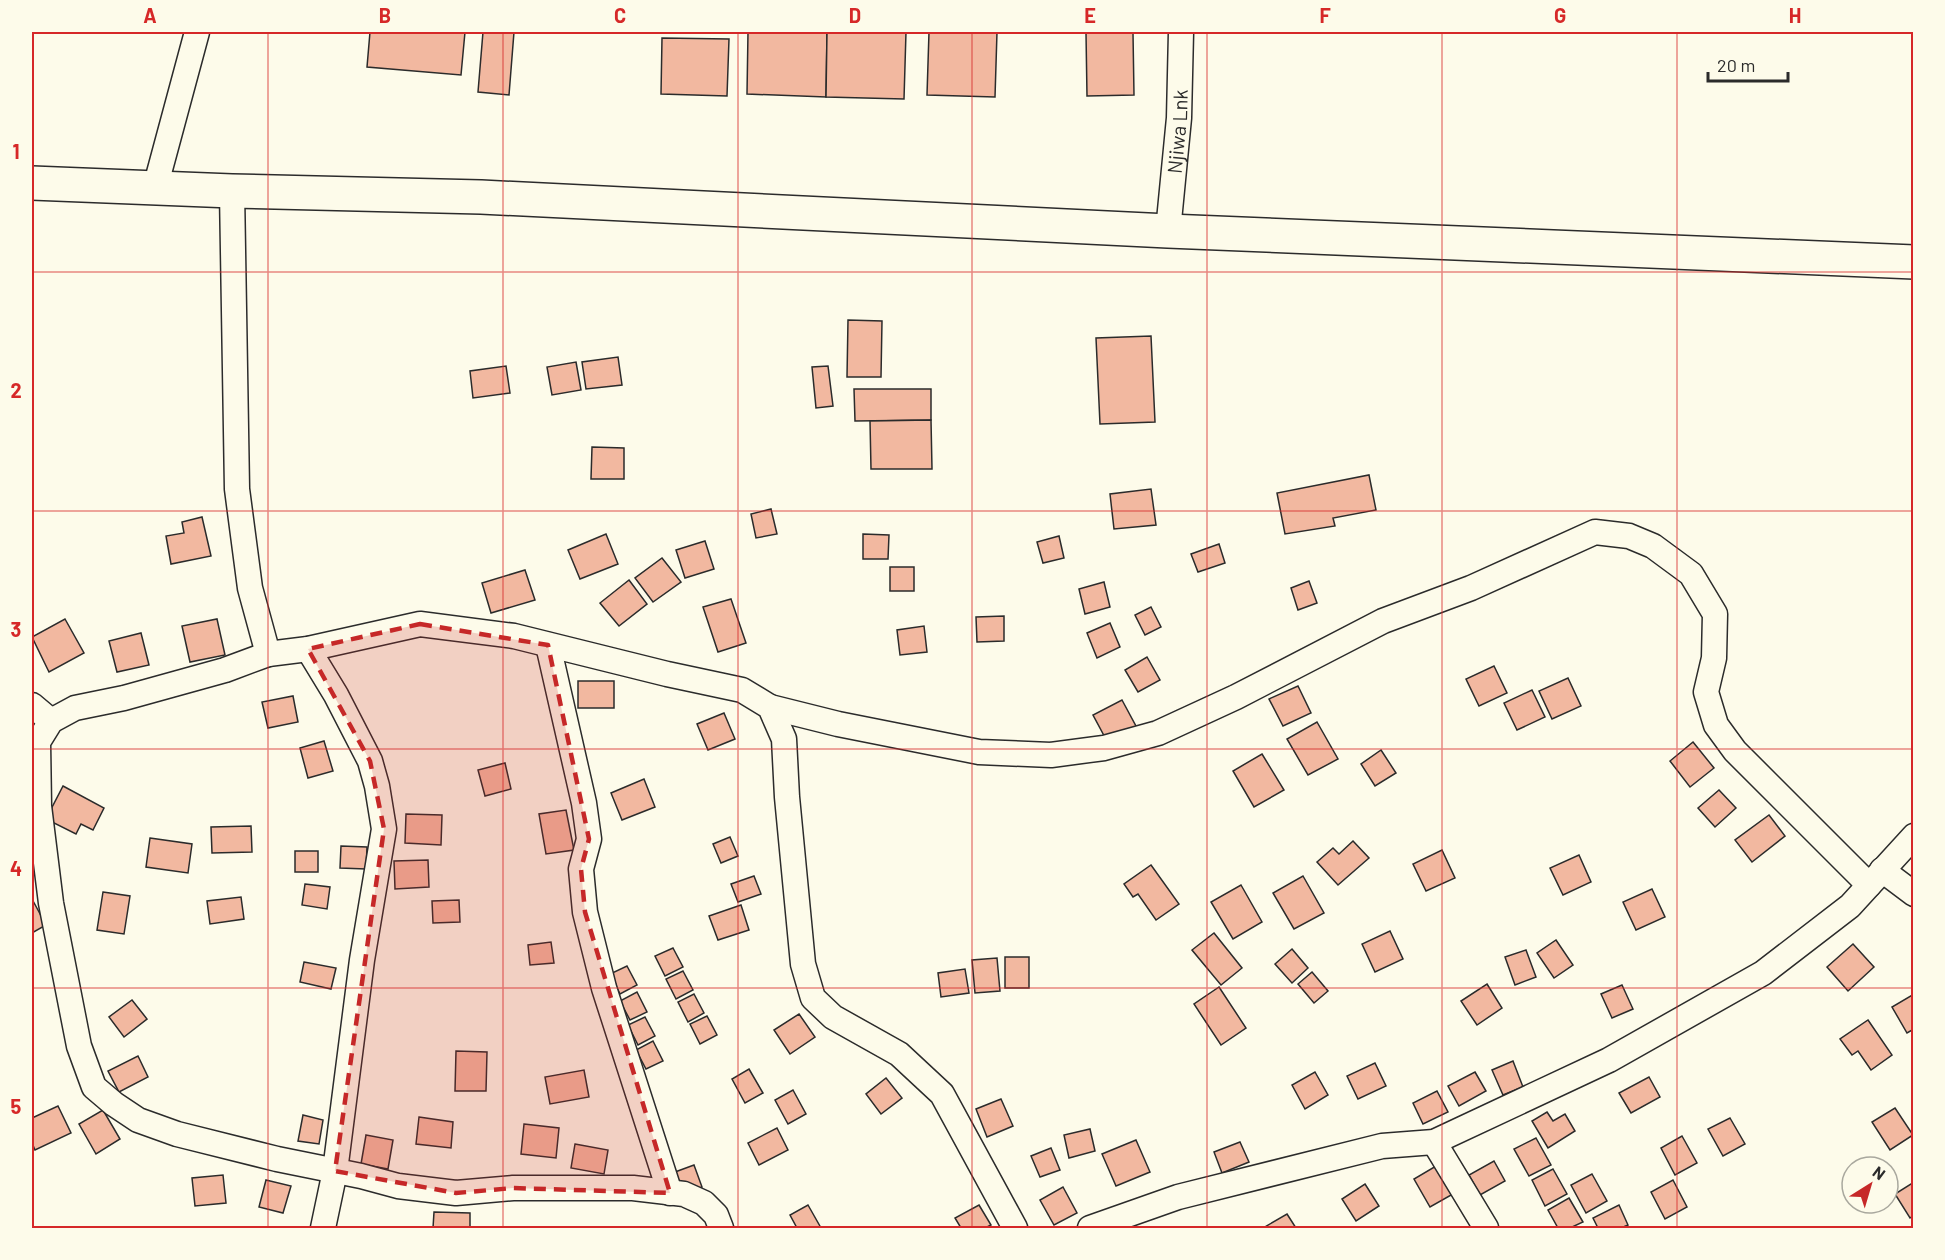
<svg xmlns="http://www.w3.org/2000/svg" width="1945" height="1260" viewBox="0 0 1945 1260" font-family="Barlow,sans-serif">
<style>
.building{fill:#f2b8a0;stroke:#2b2b2b;stroke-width:1.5}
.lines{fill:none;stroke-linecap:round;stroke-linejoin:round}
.street-casing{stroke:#2b2b2b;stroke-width:27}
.highway-casing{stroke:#2b2b2b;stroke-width:36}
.street{stroke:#fdfbea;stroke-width:24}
.highway{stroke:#fdfbea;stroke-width:33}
.marked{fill:#c62828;fill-opacity:0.2;stroke:#c62828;stroke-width:4.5;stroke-dasharray:12 8;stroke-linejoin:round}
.grid{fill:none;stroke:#d62828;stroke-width:1.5;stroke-opacity:0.55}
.labels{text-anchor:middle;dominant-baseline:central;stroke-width:4.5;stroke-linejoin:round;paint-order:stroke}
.street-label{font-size:20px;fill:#2b2b2b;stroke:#fdfbea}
.neatline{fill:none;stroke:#d62828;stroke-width:2}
.grid-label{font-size:20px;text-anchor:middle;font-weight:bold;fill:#d62828}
</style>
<rect width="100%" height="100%" fill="#fdfbea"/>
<g class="building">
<path d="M370,32H465L461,75L367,67Z"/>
<path d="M483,32H514L509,95L478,92Z"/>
<path d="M748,32H827L826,97L747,94Z"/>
<path d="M827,32H906L904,99L826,97Z"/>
<path d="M929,32H997L995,97L927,95Z"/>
<path d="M1086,33H1133L1134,95L1087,96Z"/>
<path d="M662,38L729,39L727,96L661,94Z"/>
<path d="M848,320L882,321L881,377H847Z"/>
<path d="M1151,336L1155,422L1100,424L1096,338Z"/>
<path d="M618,357L622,385L586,389L582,362Z"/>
<path d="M576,362L581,390L552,395L547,367Z"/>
<path d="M506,366L510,393L473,398L470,371Z"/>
<path d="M828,366L833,406L816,408L812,367Z"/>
<path d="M854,389H931V420L855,421Z"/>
<path d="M931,420L932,469H871L870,421Z"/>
<path d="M592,447L624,448V479H591Z"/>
<path d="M1369,475L1376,510L1333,518L1335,526L1285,534L1277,493Z"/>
<path d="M1151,489L1156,525L1114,529L1110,494Z"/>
<path d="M771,509L777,534L756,538L751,514Z"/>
<path d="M202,517L211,556L171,564L166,536L184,533L182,522Z"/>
<path d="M606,534L618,564L580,579L568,550Z"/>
<path d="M863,534L889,535L888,559H863Z"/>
<path d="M1059,536L1064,558L1043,563L1037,542Z"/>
<path d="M705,541L714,569L685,578L676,550Z"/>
<path d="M1219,544L1225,563L1198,572L1191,554Z"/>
<path d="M662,558L681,582L653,602L635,578Z"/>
<rect x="890" y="567" width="24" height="24"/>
<path d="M525,570L535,600L491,613L482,583Z"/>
<path d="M629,580L647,604L619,626L600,603Z"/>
<path d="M1309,581L1317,603L1298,610L1291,588Z"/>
<path d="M1104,582L1110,607L1085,614L1079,589Z"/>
<path d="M731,599L746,643L718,652L703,607Z"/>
<path d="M1151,607L1161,627L1145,635L1135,615Z"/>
<path d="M1004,616V641L977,642L976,617Z"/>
<path d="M65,619L84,653L49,672L32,637Z"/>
<path d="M217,619L225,655L190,662L182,626Z"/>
<path d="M1110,623L1120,647L1097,658L1087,633Z"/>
<path d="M924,626L927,652L900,655L897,630Z"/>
<path d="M141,633L149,665L117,672L109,641Z"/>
<path d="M1147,657L1160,680L1138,692L1125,670Z"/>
<path d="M1494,666L1507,693L1479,706L1466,679Z"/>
<path d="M1568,678L1581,706L1552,719L1539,691Z"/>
<rect x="578" y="681" width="36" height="27"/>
<path d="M1298,686L1311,713L1283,726L1269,699Z"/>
<path d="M1532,690L1545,717L1517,730L1504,703Z"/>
<path d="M293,696L298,722L268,728L262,702Z"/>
<path d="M1122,700L1137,728L1108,743L1093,715Z"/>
<path d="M724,713L735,739L708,750L697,724Z"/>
<path d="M1317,722L1338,759L1308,775L1287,739Z"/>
<path d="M324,741L333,771L308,778L300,748Z"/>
<path d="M1693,742L1714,768L1690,787L1670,761Z"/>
<path d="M1381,750L1396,773L1375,786L1361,764Z"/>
<path d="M1262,754L1284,790L1254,807L1233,771Z"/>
<path d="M505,763L511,789L485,796L478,770Z"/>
<path d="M644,779L655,807L622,820L611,793Z"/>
<path d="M63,786L104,808L93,830L81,824L76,834L46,819Z"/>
<path d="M1719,790L1736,808L1715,827L1698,808Z"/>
<path d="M566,810L574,850L546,854L539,814Z"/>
<path d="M406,814L442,815L441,845L405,843Z"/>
<path d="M1769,815L1785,836L1752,862L1735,840Z"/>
<path d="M251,826L252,852L212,853L211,827Z"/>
<path d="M730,837L738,856L721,863L713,844Z"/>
<path d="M150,838L192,844L188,873L146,867Z"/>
<path d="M1353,841L1369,858L1338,885L1317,862L1333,848L1339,854Z"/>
<path d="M341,846L367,847L366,869L340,868Z"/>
<path d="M1442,850L1455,878L1426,891L1413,864Z"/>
<rect x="295" y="851" width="23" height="21"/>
<path d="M1579,855L1591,882L1563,895L1550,868Z"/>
<path d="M428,860L429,887L395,889L394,861Z"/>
<path d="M1151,865L1179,904L1156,920L1138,894L1133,897L1124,884Z"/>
<path d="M754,876L761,894L738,902L731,884Z"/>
<path d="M1303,876L1324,913L1294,929L1273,893Z"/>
<path d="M305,884L330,887L327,909L302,905Z"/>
<path d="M1241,885L1262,922L1233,939L1211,902Z"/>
<path d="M1652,889L1665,917L1636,930L1623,902Z"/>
<path d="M103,892L130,896L124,934L97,930Z"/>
<path d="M241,897L244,919L210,924L207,901Z"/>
<path d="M32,899L46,925L32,933Z"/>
<path d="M459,900L460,922L433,923L432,901Z"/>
<path d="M741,905L749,930L718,940L709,916Z"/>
<path d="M1390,931L1403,959L1375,972L1362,944Z"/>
<path d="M1214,933L1242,968L1221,985L1192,950Z"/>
<path d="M1556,940L1573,965L1554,978L1537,953Z"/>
<path d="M551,942L554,963L530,965L528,945Z"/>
<path d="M1853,944L1874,967L1848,991L1827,967Z"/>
<path d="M673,948L683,967L665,976L655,956Z"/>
<path d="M1292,949L1308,968L1292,983L1275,964Z"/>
<path d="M1526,950L1536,977L1515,985L1505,957Z"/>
<rect x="1005" y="957" width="24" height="31"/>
<path d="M997,958L1000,991L975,993L972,960Z"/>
<path d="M304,962L336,968L331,989L300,982Z"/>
<path d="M627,966L637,985L620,994L610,974Z"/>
<path d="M965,969L969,993L941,997L938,973Z"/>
<path d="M683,971L693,990L676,999L666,979Z"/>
<path d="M1312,972L1328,991L1314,1003L1298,984Z"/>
<path d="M1487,984L1502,1008L1477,1025L1461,1001Z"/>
<path d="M1622,985L1633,1009L1612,1018L1601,994Z"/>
<path d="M1219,987L1246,1028L1221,1045L1194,1004Z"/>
<path d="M637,992L647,1012L630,1020L620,1001Z"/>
<path d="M694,994L704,1013L688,1022L678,1002Z"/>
<path d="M1914,994V1029L1907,1033L1892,1007Z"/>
<path d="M132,1000L147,1019L124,1037L109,1017Z"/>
<path d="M799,1014L815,1037L790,1054L774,1030Z"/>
<path d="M707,1016L717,1035L700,1044L690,1024Z"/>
<path d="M645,1017L655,1036L638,1045L628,1025Z"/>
<path d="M1868,1020L1892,1055L1871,1070L1858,1051L1852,1055L1840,1039Z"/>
<path d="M653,1041L663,1061L646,1069L636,1050Z"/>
<path d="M456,1051L487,1052L486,1091H455Z"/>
<path d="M138,1056L148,1077L119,1092L108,1071Z"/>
<path d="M1513,1061L1523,1087L1503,1095L1492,1070Z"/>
<path d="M1375,1063L1386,1086L1358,1099L1347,1076Z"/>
<path d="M749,1069L763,1093L745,1103L732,1079Z"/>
<path d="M584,1070L589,1097L550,1104L545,1077Z"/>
<path d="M1315,1072L1328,1095L1305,1109L1292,1085Z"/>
<path d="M1475,1072L1486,1091L1459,1106L1448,1086Z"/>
<path d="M1649,1077L1660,1097L1631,1113L1619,1093Z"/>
<path d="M886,1078L902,1098L881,1114L866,1094Z"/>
<path d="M793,1090L806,1114L788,1124L775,1100Z"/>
<path d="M1437,1091L1448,1112L1423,1124L1413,1103Z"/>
<path d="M1001,1099L1013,1126L987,1137L976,1109Z"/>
<path d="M58,1106L71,1133L35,1150L32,1143V1118Z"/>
<path d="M1895,1108L1913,1135L1890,1150L1872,1122Z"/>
<path d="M103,1110L120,1139L96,1154L79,1124Z"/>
<path d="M1547,1112L1553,1121L1565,1114L1575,1131L1548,1148L1532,1121Z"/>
<path d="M303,1115L323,1120L319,1144L298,1141Z"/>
<path d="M419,1117L453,1122L451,1148L416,1144Z"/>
<path d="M1730,1118L1745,1144L1723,1156L1708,1129Z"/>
<path d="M524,1124L559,1128L556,1158L521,1154Z"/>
<path d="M777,1128L788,1150L759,1165L748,1143Z"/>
<path d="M1090,1129L1095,1151L1069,1158L1064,1135Z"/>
<path d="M366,1135L393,1140L388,1169L361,1164Z"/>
<path d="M1682,1136L1697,1163L1675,1175L1661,1148Z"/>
<path d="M1536,1138L1551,1165L1529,1176L1514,1149Z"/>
<path d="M1136,1140L1150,1172L1116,1186L1102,1154Z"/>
<path d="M1240,1142L1249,1162L1222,1173L1214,1152Z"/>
<path d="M575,1144L608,1150L604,1174L571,1168Z"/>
<path d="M1051,1148L1060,1170L1040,1177L1031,1156Z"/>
<path d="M1494,1161L1505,1181L1480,1195L1469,1175Z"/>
<path d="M694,1165L702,1187L683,1194L675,1172Z"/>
<path d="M1436,1166L1453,1194L1430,1207L1414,1179Z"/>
<path d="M1553,1169L1567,1194L1545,1206L1532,1180Z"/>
<path d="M1592,1174L1607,1201L1586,1213L1571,1185Z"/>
<path d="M223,1175L226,1203L195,1206L192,1178Z"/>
<path d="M266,1180L291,1186L283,1213L259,1207Z"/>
<path d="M1673,1180L1687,1207L1665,1219L1651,1192Z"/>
<path d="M1914,1182V1215L1910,1218L1895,1194Z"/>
<path d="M1365,1184L1379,1206L1356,1221L1342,1199Z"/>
<path d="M1063,1187L1077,1213L1054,1225L1040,1200Z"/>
<path d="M1569,1198L1583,1222L1570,1228H1558L1548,1210Z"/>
<path d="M808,1205L821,1228H797L790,1215Z"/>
<path d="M979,1205L991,1225L985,1228H961L955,1218Z"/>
<path d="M1619,1205L1628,1225L1621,1228H1598L1593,1218Z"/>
<path d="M434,1212L470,1213V1228H433Z"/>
<path d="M1287,1214L1296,1228H1263Z"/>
</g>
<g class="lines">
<g class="street-casing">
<g id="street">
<path d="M155,188L197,32"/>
<path d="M232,191L237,489L250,588L268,654L308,649L420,624L514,636L667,674L742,690L770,707L784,739L787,797L803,964L813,998L833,1017L899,1054L942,1094L1015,1228"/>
<path id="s1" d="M1168,231L1179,118L1181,32"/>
<path d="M548,645L584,803L589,839L581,869L585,912L604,988L670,1193"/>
<path d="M308,649L336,695L370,761L377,786L384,829L362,960L335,1171L323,1228"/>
<path d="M268,654L225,670L124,698L75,708L51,721L38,742L39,806L51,903L79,1046L94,1087L114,1104L138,1120L177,1134L277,1159L361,1176L398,1186L456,1193L513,1188H633L684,1194L704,1203L716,1215L721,1228"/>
<path d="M32,705L51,721"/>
<path d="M770,707L838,724L979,752L1051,755L1104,748L1158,733L1236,697L1383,621L1471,588L1595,532L1629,536L1653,546L1691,574L1715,614L1714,658L1706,692L1716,725L1735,751L1869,885"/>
<path d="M1882,870L1914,894"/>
<path d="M1434,1142L1486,1228"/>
<path d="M1090,1228L1178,1197L1382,1146L1434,1142L1609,1060L1763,973L1850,906L1914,836"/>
</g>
</g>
<g class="highway-casing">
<path id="highway" d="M32,183L232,191L481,197L1168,231L1914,262"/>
</g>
<use href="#street" class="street"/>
<use href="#highway" class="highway"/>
</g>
<path class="marked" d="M420,624L548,645L589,839L581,869L585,912L670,1193L513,1188L456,1193L335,1171L384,829L370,761L308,649Z"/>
<path class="grid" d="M268,32V1228M503,32V1228M738,32V1228M972,32V1228M1207,32V1228M1442,32V1228M1677,32V1228M32,272H1914M32,511H1914M32,749H1914M32,988H1914"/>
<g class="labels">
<g class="street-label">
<text stroke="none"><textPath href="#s1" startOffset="100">Njiwa Lnk</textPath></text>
</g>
</g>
<rect width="1945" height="1260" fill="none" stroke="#fdfbea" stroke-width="66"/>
<g transform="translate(1870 1185) rotate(37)"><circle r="28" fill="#fdfbea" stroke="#a9a89e" stroke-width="1.5"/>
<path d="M0-4.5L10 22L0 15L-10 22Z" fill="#c62828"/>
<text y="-9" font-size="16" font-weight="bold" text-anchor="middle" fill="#2b2b2b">N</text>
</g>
<path d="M1708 72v9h80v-9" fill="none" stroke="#2b2b2b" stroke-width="3"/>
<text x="1717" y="72" font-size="18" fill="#2b2b2b" stroke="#fdfbea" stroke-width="4.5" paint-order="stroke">20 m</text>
<rect x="33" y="33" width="1879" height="1194" class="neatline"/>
<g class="grid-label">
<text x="150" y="23">A</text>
<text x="385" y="23">B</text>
<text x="620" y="23">C</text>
<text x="855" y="23">D</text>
<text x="1090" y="23">E</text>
<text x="1325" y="23">F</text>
<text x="1560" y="23">G</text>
<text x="1795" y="23">H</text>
<text x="16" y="159">1</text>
<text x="16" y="398">2</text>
<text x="16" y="637">3</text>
<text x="16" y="876">4</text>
<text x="16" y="1114">5</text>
</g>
</svg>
